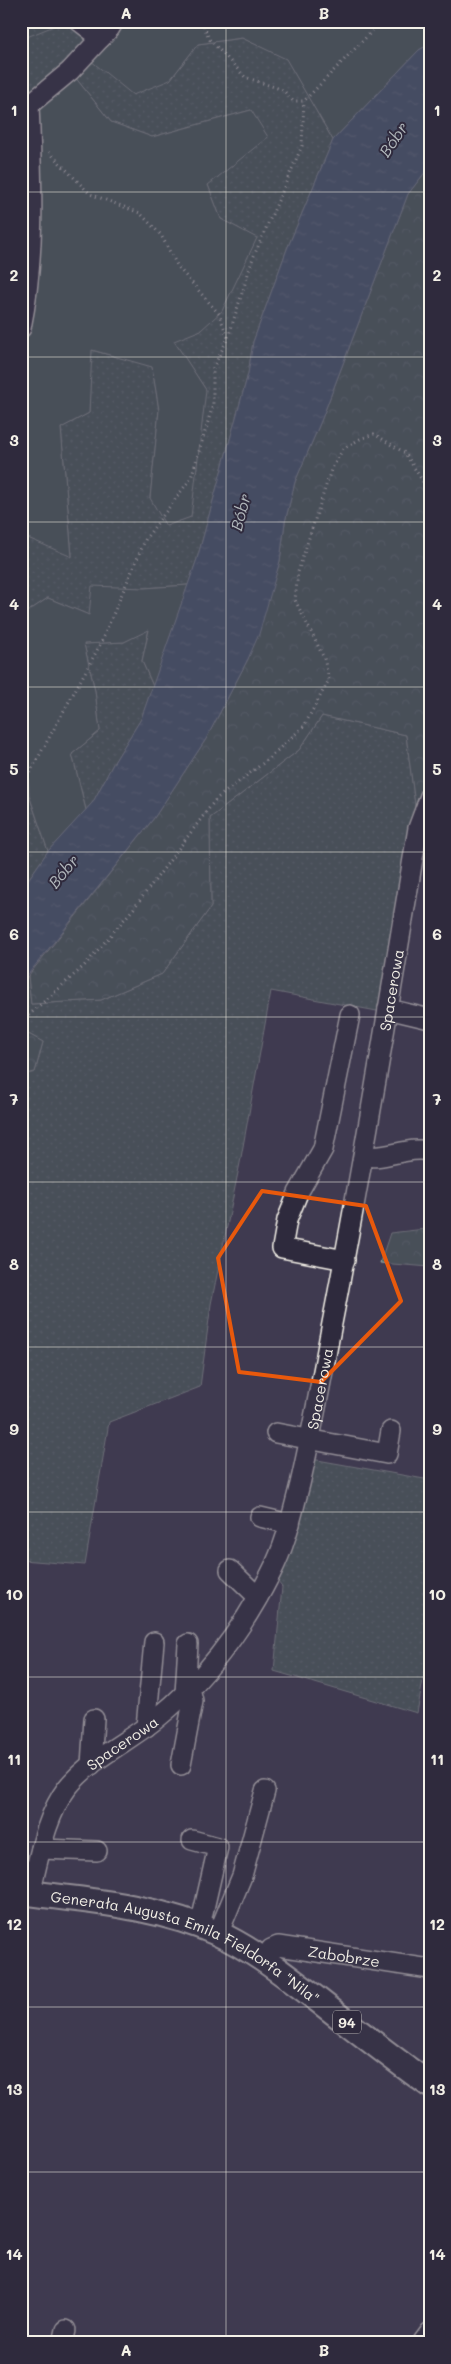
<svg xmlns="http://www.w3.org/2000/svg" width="451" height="2364" viewBox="0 0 451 2364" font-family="Mali,sans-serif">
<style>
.grass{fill:url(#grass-dots);stroke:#a3aca6}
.forest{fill:url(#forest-crowns);stroke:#a3aca6}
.park{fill:#526864;stroke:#a3aca6}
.water{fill:url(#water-ripples);stroke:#909ca5}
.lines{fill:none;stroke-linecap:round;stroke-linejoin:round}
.minor-casing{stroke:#f4f1e8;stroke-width:22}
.major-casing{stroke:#f4f1e8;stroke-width:28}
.path{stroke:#f4f1e8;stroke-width:3;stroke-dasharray:1 4;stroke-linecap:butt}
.minor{stroke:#2f2a3d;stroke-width:19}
.major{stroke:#2f2a3d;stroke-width:24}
.marked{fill:none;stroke:#e8590c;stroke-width:4;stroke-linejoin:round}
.grid{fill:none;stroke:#f4f1e8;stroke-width:1;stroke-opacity:0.55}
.labels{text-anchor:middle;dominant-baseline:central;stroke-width:4;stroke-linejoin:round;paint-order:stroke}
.shield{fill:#2f2a3d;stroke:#b9b5b5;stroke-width:1}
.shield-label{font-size:14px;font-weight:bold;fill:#f4f1e8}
.street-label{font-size:15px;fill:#f4f1e8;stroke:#2f2a3d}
.water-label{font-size:16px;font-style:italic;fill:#b2b8bc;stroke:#2f2a3d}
.neatline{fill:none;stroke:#f4f1e8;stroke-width:2}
.grid-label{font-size:16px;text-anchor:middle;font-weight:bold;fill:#f4f1e8}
</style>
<defs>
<pattern id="grass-dots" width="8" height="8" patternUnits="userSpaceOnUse" patternTransform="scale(1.25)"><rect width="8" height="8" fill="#526864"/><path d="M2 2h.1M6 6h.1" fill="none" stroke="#6c7e7a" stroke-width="1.8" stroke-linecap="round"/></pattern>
<pattern id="forest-crowns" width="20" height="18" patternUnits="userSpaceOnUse" patternTransform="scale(1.25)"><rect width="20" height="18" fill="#526864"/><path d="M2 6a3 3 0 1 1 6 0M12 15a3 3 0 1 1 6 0" fill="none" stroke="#6c7e7a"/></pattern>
<pattern id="water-ripples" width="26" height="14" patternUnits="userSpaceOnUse" patternTransform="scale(1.25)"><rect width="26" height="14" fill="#4e6379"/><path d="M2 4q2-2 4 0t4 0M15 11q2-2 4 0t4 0" fill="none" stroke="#687a8c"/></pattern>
</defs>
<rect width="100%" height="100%" fill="#3f3a50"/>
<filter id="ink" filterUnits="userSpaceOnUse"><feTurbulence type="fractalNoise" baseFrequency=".02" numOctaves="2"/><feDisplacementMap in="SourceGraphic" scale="10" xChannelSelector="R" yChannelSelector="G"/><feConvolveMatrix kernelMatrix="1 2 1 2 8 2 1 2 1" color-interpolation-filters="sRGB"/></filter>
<g filter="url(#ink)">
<g class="grass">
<path d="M52,21H107L170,80L198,44L242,38L286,58L333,140L287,249L253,342L248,374L197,559L188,585L144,588L89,615L48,598L21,616V535L72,556L61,428L89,413L91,350L152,366L159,410L150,498L206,390L173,340L201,330L256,238L221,219L208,185L251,110L152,137L111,122L70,71L21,102V38L53,26Z"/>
<path d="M149,629L142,661L153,686L141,719L113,764L93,802L86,810L72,754L100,731L95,691L84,644L124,642Z"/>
<path d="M322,716L406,735L418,828L382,1012L271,991L240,1163L211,1304L200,1387L109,1422L85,1565L22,1560L21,1562V1075L35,1072L43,1042L21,1030V983L28,976L31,1004L101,1000L162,974L211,907L210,818L299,750Z"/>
<path d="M27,740L29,795L48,851L21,890V749Z"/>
<path d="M306,1458L430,1480V1641L417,1713L274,1671L282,1587L271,1574Z"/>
</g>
<g class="forest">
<path d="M21,21H52L54,26L22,39Z"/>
<path d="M430,166V817L418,828L406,735L322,716L299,750L210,818L211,907L162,974L101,1000L31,1004L28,976L154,818L206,739L248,659L280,561L285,522L295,482L321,421L408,194Z"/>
<path d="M21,1030L43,1042L35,1072L21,1075Z"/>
<path d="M430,1220V1267L380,1263L390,1233L425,1229Z"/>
</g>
<g class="park">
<path d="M114,21H430V44L419,50L333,140L286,59L242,38L198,44L170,80L133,95L85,56Z"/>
<path d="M70,71L111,122L152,137L251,110L268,137L208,185L221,219L257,238L222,311L201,330L174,341L206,390L191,517L166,526L150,498L159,410L152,367L92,350L89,413L61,428L72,557L21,535V326L29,105Z"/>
<path d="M188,585L153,686L142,661L149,630L124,642L84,644L95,691L100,731L72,754L86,810L48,851L29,795L27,741L21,749V616L48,598L89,615L92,586L144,588Z"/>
</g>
<path class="water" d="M430,44V166L408,194L321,421L295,482L285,522L280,561L259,634L248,659L206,739L154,818L21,983V890L48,851L93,802L113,764L141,719L197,559L248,374L253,342L287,249L333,140L419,50Z"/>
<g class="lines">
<g class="minor-casing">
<g id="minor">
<path d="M79,21L101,38"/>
<path d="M29,105L70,71L110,28L114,21"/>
<path d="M21,328C36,255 32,179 29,105"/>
<path d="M388,1009L430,1019"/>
<path d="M364,1156C387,1160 407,1146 430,1151"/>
<path d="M345,1260L282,1248L287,1220L298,1193L323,1149L350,1015"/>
<path d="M276,1433L387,1454L391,1431"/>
<path d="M260,1517L290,1524"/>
<path d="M230,1570L258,1597"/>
<path d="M185,1694L188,1644"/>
<path d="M146,1727L154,1642"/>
<path d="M91,1765L94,1719"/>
<path d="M181,1765L193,1701L190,1688"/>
<path d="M192,1840L218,1847L200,1926"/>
<path d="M41,1849L97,1851"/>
<path id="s1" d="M21,1900L30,1893C39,1859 45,1817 67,1788C90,1759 126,1743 155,1720C204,1681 243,1629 271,1573C286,1544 292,1515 300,1484C311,1436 320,1388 329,1339C362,1170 390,999 418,828L430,796"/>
<path d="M218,1934L242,1876L265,1791"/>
<path id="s2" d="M263,1960L271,1949L278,1946L430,1969"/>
<path d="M63,2343L66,2330"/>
<path d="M422,2343L430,2332"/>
</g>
</g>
<g class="major-casing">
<g id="major">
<path id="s3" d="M21,1892C88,1901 155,1905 217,1933C254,1950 286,1976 318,2000C355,2029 392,2058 430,2085"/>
</g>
</g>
<g class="path">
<path d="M202,21L209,39L245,77L283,90L293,101H304L382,21"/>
<path d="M49,152L90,194L140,213L161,235L178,267L219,314L228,338"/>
<path d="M21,785L33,767L100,645L146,538L191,478L213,405V368L228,338L253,258L302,146L304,101"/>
<path d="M21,1022L84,966L134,908L216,799L266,761L304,726L329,680L324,658L295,600L298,572L331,470L343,449L360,439L374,434L405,453L430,493"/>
</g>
<use href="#minor" class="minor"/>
<use href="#major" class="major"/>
</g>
</g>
<path d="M0 0H451V2364H0ZM262,1191L366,1206L401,1301L321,1382L239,1372L218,1258Z" fill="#3f3a50" fill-opacity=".55" fill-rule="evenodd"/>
<path class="marked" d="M262,1191L366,1206L401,1301L321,1382L239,1372L218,1258Z"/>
<path class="grid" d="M226,21V2343M21,192H430M21,357H430M21,522H430M21,687H430M21,852H430M21,1017H430M21,1182H430M21,1347H430M21,1512H430M21,1677H430M21,1842H430M21,2007H430M21,2172H430"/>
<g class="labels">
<rect class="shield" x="333" y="2010.5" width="28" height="23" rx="4"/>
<g class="shield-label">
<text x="347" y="2022">94</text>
</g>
<g class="street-label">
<text stroke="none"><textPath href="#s1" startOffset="1020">Spacerowa</textPath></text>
<text stroke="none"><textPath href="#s1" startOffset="615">Spacerowa</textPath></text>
<text stroke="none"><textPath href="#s1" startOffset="195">Spacerowa</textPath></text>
<text stroke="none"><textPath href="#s3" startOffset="176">Generała Augusta Emila Fieldorfa "Nila"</textPath></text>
<text stroke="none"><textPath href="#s2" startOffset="88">Zabobrze</textPath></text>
</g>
<g class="water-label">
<text transform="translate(393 139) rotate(-56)">Bóbr</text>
<text transform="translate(240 512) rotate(-75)">Bóbr</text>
<text transform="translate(63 871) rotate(-50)">Bóbr</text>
</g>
</g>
<rect width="451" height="2364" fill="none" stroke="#2f2a3d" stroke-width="55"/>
<rect x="28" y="28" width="396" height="2308" class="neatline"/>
<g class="grid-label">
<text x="126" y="19">A</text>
<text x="324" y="19">B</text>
<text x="14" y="116">1</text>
<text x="437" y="116">1</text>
<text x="14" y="281">2</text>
<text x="437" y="281">2</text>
<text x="14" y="446">3</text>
<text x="437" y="446">3</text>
<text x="14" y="610">4</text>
<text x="437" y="610">4</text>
<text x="14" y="775">5</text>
<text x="437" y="775">5</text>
<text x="14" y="940">6</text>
<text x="437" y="940">6</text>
<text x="14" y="1105">7</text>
<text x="437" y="1105">7</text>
<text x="14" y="1270">8</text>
<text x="437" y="1270">8</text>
<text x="14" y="1435">9</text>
<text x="437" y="1435">9</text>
<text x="14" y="1600">10</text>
<text x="437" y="1600">10</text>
<text x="14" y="1765">11</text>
<text x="437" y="1765">11</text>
<text x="14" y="1930">12</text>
<text x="437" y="1930">12</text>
<text x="14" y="2095">13</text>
<text x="437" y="2095">13</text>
<text x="14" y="2260">14</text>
<text x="437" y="2260">14</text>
<text x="126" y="2356">A</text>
<text x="324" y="2356">B</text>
</g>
</svg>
